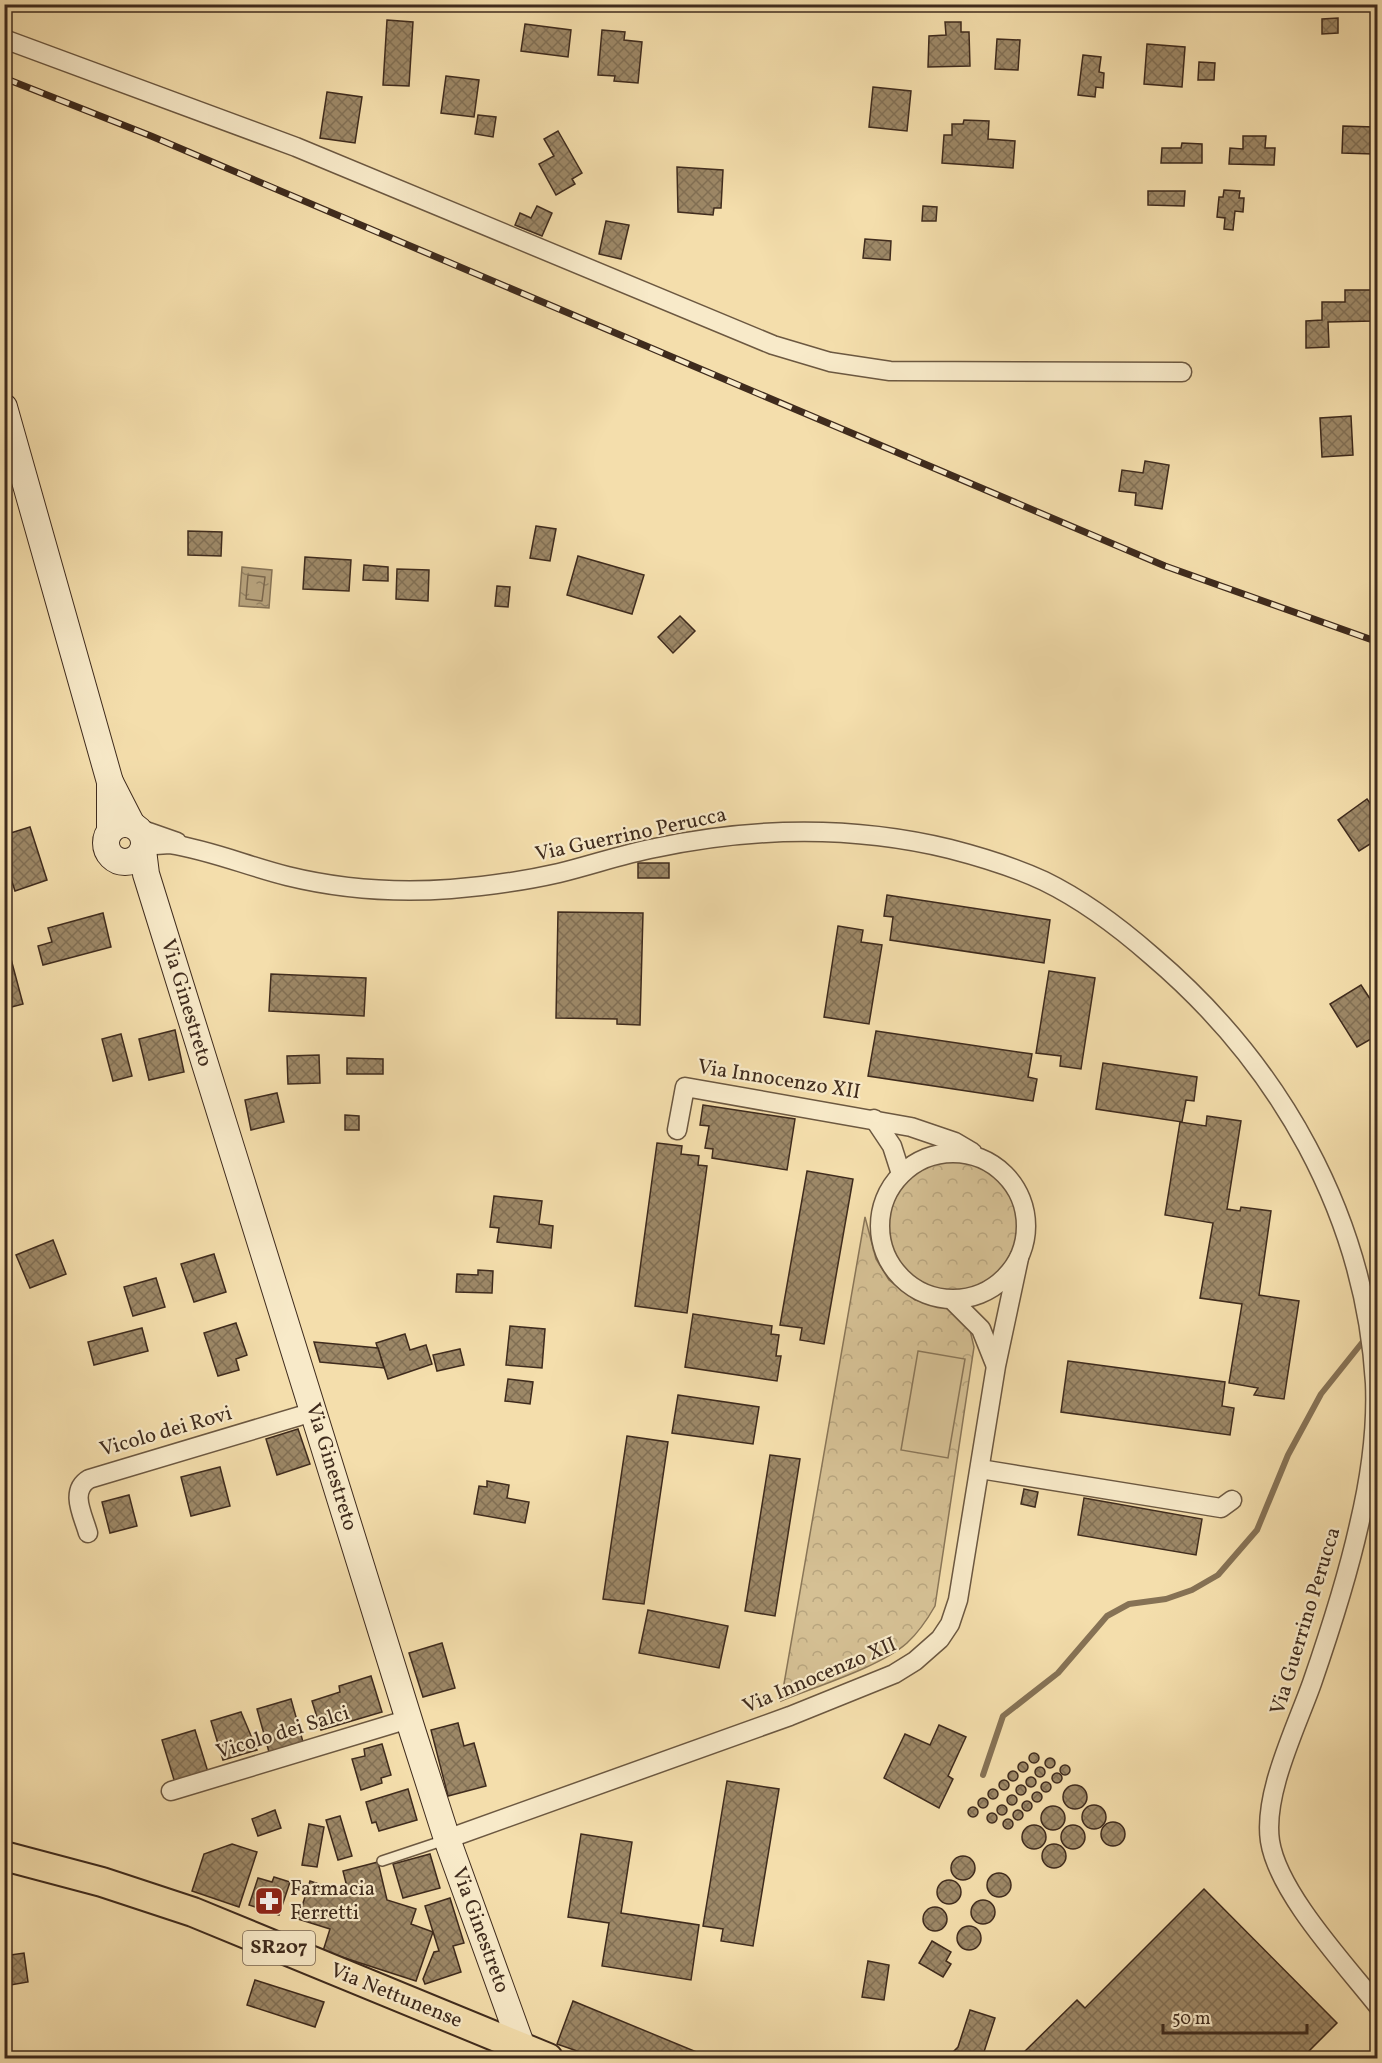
<svg xmlns="http://www.w3.org/2000/svg" width="1382" height="2063" viewBox="0 0 1382 2063" font-family="Vollkorn,serif">
<style>
.forest{fill:url(#forest-crowns);stroke:#8a7658;stroke-width:1.5}
.pitch{fill:#d5c094;stroke:#8a7658;stroke-width:1.5}
.water{fill:url(#water-ripples);stroke:#867255;stroke-width:1.5}
.lines{fill:none;stroke-linecap:round;stroke-linejoin:round}
.shore{stroke:#7a664c;stroke-width:1.5}
.stream{stroke:#867255;stroke-width:6}
.building{fill:url(#building-cross-hatch);stroke:#3f2b1d;stroke-width:1.5}
.lane-casing{stroke:#6c5841;stroke-width:12}
.street-casing{stroke:#6c5841;stroke-width:21}
.secondary-casing{stroke:#3f2b1d;stroke-width:28}
.primary-casing{stroke:#3f2b1d;stroke-width:32}
.lane{stroke:#f8eac9;stroke-width:9}
.street{stroke:#f8eac9;stroke-width:18}
.secondary{stroke:#f8eac9;stroke-width:26}
.primary{stroke:#f4deac;stroke-width:28}
.rail-casing{stroke:#3f2b1d;stroke-width:7}
.rail{stroke:#f8eac9;stroke-width:4.5;stroke-dasharray:14;stroke-linecap:butt}
.labels{text-anchor:middle;dominant-baseline:central;stroke-width:4.5;stroke-linejoin:round;paint-order:stroke}
.shield{fill:#f8eac9;stroke:#766451;stroke-width:1.5}
.shield-label{font-size:20px;font-weight:bold;fill:#3f2b1d}
.street-label{font-size:21px;fill:#3f2b1d;stroke:#f8eac9}
.poi-label{font-size:21px;fill:#3f2b1d;stroke:#f8eac9;text-anchor:start}
</style>
<defs>
<pattern id="forest-crowns" width="20" height="18" patternUnits="userSpaceOnUse" patternTransform="scale(1.5)"><rect width="20" height="18" fill="#d5c094"/><path d="M2 6a3 3 0 1 1 6 0M12 15a3 3 0 1 1 6 0" fill="none" stroke="#b8a57f"/></pattern>
<pattern id="water-ripples" width="26" height="14" patternUnits="userSpaceOnUse" patternTransform="scale(1.5)"><rect width="26" height="14" fill="#b6a17b"/><path d="M2 4q2-2 4 0t4 0M15 11q2-2 4 0t4 0" fill="none" stroke="#958364"/></pattern>
<pattern id="building-cross-hatch" width="8" height="8" patternUnits="userSpaceOnUse" patternTransform="scale(1.5)"><rect width="8" height="8" fill="#9d8867"/><path d="M0 0l8 8M0 8l8-8" fill="none" stroke="#816f54"/></pattern>
</defs>
<rect width="100%" height="100%" fill="#f4deac"/>
<filter id="stains"><feTurbulence type="fractalNoise" baseFrequency=".00333" numOctaves="4"/><feColorMatrix values="0 0 0 0 .2 0 0 0 0 .09 0 0 0 0 .02 0 0 0 .5 -.17"/></filter>
<radialGradient id="worn" r=".72"><stop offset=".6" stop-color="#630" stop-opacity="0"/><stop offset="1" stop-color="#630" stop-opacity=".3"/></radialGradient>
<g class="forest">
<circle cx="953" cy="1226" r="64"/>
<path d="M865,1217L876,1259L889,1280L915,1300L948,1307L970,1330L974,1347L935,1606C927,1620 919,1632 907,1643C880,1667 817,1686 781,1701Z"/>
</g>
<path class="pitch" d="M918,1351L965,1359L948,1458L901,1450Z"/>
<path class="water" d="M242,567L272,570L269,608L239,606Z"/>
<g class="lines">
<path class="shore" d="M248,575L265,577L262,601L246,599Z"/>
<path class="stream" d="M983,1775L1003,1716L1058,1673L1107,1616L1129,1604L1166,1599L1192,1590L1218,1575L1257,1530L1288,1455L1321,1394L1365,1339"/>
</g>
<g class="building">
<path d="M1338,18V33L1322,34V19Z"/>
<path d="M387,20L413,22L409,86L383,85Z"/>
<path d="M945,22H961V32H969L970,66L928,67L929,36L946,35Z"/>
<path d="M525,24L571,30L568,57L521,51Z"/>
<path d="M602,30L625,32L624,40L642,42L638,83L614,81L615,76L598,75Z"/>
<path d="M997,39L1020,40L1018,70L995,69Z"/>
<path d="M1147,44L1185,47L1182,87L1144,84Z"/>
<path d="M1083,55L1101,57L1099,72L1104,73L1103,88L1096,87L1095,97L1078,95Z"/>
<path d="M1199,62L1215,63L1214,80H1198Z"/>
<path d="M446,76L479,80L474,117L441,113Z"/>
<path d="M873,87L911,91L907,131L869,127Z"/>
<path d="M327,92L362,97L355,143L320,138Z"/>
<path d="M478,115L496,117L493,137L475,134Z"/>
<path d="M964,120L989,121L988,139L1015,141L1013,168L942,163L944,135H952V124H963Z"/>
<path d="M1343,126L1374,127L1373,154L1342,153Z"/>
<path d="M558,131L582,173L572,179L575,184L556,195L539,164L554,156L544,139Z"/>
<path d="M1243,136H1266L1265,148H1275L1274,165L1229,164L1230,148L1243,149Z"/>
<path d="M1182,143L1202,144V163H1161L1162,148H1181Z"/>
<path d="M677,167L723,170L721,208H714L713,215L678,212Z"/>
<path d="M1224,190L1240,191L1239,198H1244L1243,212L1235,211L1233,230L1224,229L1225,218L1217,217L1219,197H1223Z"/>
<path d="M1148,191H1185L1184,206L1148,205Z"/>
<path d="M537,206L552,213L542,236L515,225L520,213L531,218Z"/>
<path d="M923,206L937,207L936,221H922Z"/>
<path d="M606,221L629,225L621,259L599,254Z"/>
<path d="M865,239L891,241L890,260L863,258Z"/>
<path d="M1345,290H1373V321L1328,322L1329,347L1306,348V321L1322,320V302H1345Z"/>
<path d="M1351,416L1353,455L1322,457L1320,418Z"/>
<path d="M1145,461L1169,465L1162,509L1135,505L1136,493L1119,491L1122,470L1143,473Z"/>
<path d="M536,526L556,529L550,561L530,558Z"/>
<path d="M188,531L222,532L221,556L188,555Z"/>
<path d="M578,556L644,575L632,614L567,595Z"/>
<path d="M305,557L351,560L349,591L303,589Z"/>
<path d="M364,565L388,567V581L363,580Z"/>
<path d="M397,569L429,570L428,601L396,599Z"/>
<path d="M497,586L510,587L508,607L495,606Z"/>
<path d="M680,616L695,631L673,653L658,637Z"/>
<path d="M1367,799L1378,814V839L1359,851L1338,820Z"/>
<path d="M30,827L47,880L15,891L4,857V835Z"/>
<rect x="638" y="863" width="31" height="15"/>
<path d="M887,895L1050,920L1044,963L890,940L893,917L884,916Z"/>
<path d="M558,912L643,913L640,1025L617,1024V1019L556,1018Z"/>
<path d="M103,913L111,947L43,965L38,946L52,942L48,928Z"/>
<path d="M838,926L863,930L861,942L882,945L869,1024L824,1017Z"/>
<path d="M11,959L23,1004L4,1009V961Z"/>
<path d="M1049,971L1095,978L1081,1069L1060,1066L1061,1056L1036,1053Z"/>
<path d="M271,974L366,978L364,1016L269,1011Z"/>
<path d="M1361,985L1378,1011V1035L1357,1047L1330,1004Z"/>
<path d="M175,1030L184,1072L149,1080L139,1039Z"/>
<path d="M876,1031L1032,1054L1028,1077L1037,1079L1033,1101L868,1076Z"/>
<path d="M121,1034L132,1076L113,1081L102,1039Z"/>
<path d="M319,1055L320,1083L288,1084L287,1056Z"/>
<path d="M347,1058L383,1059V1074H347Z"/>
<path d="M1103,1063L1197,1077L1194,1101L1186,1100L1182,1122L1096,1109Z"/>
<path d="M277,1093L284,1122L251,1130L245,1100Z"/>
<path d="M703,1105L795,1119L787,1170L712,1158L713,1149L705,1148L709,1126L700,1125Z"/>
<path d="M345,1115L359,1116V1130H345Z"/>
<path d="M1207,1116L1241,1121L1227,1209L1240,1211L1241,1207L1271,1211L1259,1295L1299,1301L1284,1399L1254,1395L1258,1388L1229,1383L1242,1304L1200,1298L1213,1223L1165,1215L1180,1122L1206,1126Z"/>
<path d="M657,1143L682,1146L681,1154L699,1156L698,1165L707,1166L687,1313L635,1306Z"/>
<path d="M807,1171L853,1179L824,1344L800,1340L802,1328L780,1325Z"/>
<path d="M494,1196L542,1201L539,1224L553,1226L551,1248L497,1242L499,1228L490,1227Z"/>
<path d="M53,1240L66,1274L30,1288L16,1255Z"/>
<path d="M214,1254L226,1292L194,1302L181,1264Z"/>
<path d="M478,1270L493,1271L492,1293L456,1292L457,1274L478,1275Z"/>
<path d="M156,1278L165,1307L133,1316L124,1287Z"/>
<path d="M693,1314L772,1326L771,1334L779,1335L776,1356H781L777,1381L685,1367Z"/>
<path d="M236,1323L247,1355L236,1359L239,1370L218,1376L204,1333Z"/>
<path d="M510,1326L545,1329L542,1368L506,1365Z"/>
<path d="M142,1328L148,1351L94,1365L88,1342Z"/>
<path d="M405,1334L410,1350L426,1345L432,1364L388,1379L376,1343Z"/>
<path d="M314,1342L378,1348L384,1368L320,1362Z"/>
<path d="M460,1349L464,1365L437,1371L433,1355Z"/>
<path d="M1068,1361L1225,1382L1222,1406L1234,1408L1230,1435L1061,1412Z"/>
<path d="M508,1379L533,1382L530,1404L505,1401Z"/>
<path d="M678,1395L759,1407L753,1444L672,1433Z"/>
<path d="M298,1429L310,1464L277,1475L266,1439Z"/>
<path d="M627,1436L668,1442L644,1604L603,1599Z"/>
<path d="M770,1455L800,1459L775,1616L745,1611Z"/>
<path d="M220,1467L230,1506L191,1516L181,1477Z"/>
<path d="M487,1481L509,1485L507,1498L529,1502L525,1523L474,1514L479,1486L487,1487Z"/>
<path d="M1024,1489L1038,1492L1035,1507L1021,1504Z"/>
<path d="M129,1495L137,1526L110,1533L102,1502Z"/>
<path d="M1084,1498L1202,1519L1196,1555L1078,1535Z"/>
<path d="M648,1610L728,1626L719,1668L639,1653Z"/>
<path d="M442,1643L455,1688L423,1697L409,1653Z"/>
<path d="M371,1676L382,1712L321,1730L312,1701L340,1692L339,1686Z"/>
<path d="M291,1699L303,1742L269,1752L257,1709Z"/>
<path d="M241,1712L257,1750L223,1760L211,1721Z"/>
<path d="M458,1723L464,1746L474,1743L486,1786L448,1796L431,1730Z"/>
<path d="M939,1725L966,1737L948,1776L953,1779L939,1808L884,1778L905,1734L930,1745Z"/>
<path d="M195,1730L208,1772L175,1783L162,1740Z"/>
<path d="M382,1744L391,1775L381,1778L382,1783L361,1790L352,1759L365,1756L364,1749Z"/>
<circle cx="1034" cy="1758" r="5"/>
<circle cx="1050" cy="1763" r="5"/>
<circle cx="1023" cy="1767" r="5"/>
<circle cx="1065" cy="1770" r="5"/>
<circle cx="1040" cy="1772" r="5"/>
<circle cx="1013" cy="1776" r="5"/>
<circle cx="1057" cy="1778" r="5"/>
<circle cx="1031" cy="1782" r="5"/>
<circle cx="1004" cy="1785" r="5"/>
<path d="M727,1781L779,1789L753,1946L721,1941L723,1929L703,1926Z"/>
<circle cx="1046" cy="1787" r="5"/>
<circle cx="1075" cy="1797" r="12"/>
<circle cx="1021" cy="1790" r="5"/>
<path d="M408,1789L417,1820L379,1831L376,1822L372,1823L366,1802Z"/>
<circle cx="993" cy="1794" r="5"/>
<circle cx="1037" cy="1797" r="5"/>
<circle cx="1012" cy="1800" r="5"/>
<circle cx="983" cy="1803" r="5"/>
<circle cx="1027" cy="1806" r="5"/>
<circle cx="1094" cy="1817" r="12"/>
<circle cx="1002" cy="1810" r="5"/>
<circle cx="1053" cy="1818" r="12"/>
<circle cx="973" cy="1812" r="5"/>
<path d="M275,1810L281,1828L258,1836L252,1819Z"/>
<circle cx="1018" cy="1815" r="5"/>
<circle cx="992" cy="1818" r="5"/>
<path d="M340,1816L352,1856L338,1860L326,1820Z"/>
<circle cx="1008" cy="1824" r="5"/>
<circle cx="1113" cy="1834" r="12"/>
<path d="M309,1824L324,1827L317,1867L302,1865Z"/>
<circle cx="1073" cy="1837" r="12"/>
<circle cx="1034" cy="1837" r="12"/>
<path d="M581,1834L632,1842L621,1913L699,1925L691,1980L602,1966L609,1923L568,1917Z"/>
<circle cx="1054" cy="1856" r="12"/>
<path d="M232,1844L257,1852L239,1907L192,1891L204,1854Z"/>
<path d="M430,1854L440,1888L403,1898L393,1864Z"/>
<circle cx="963" cy="1868" r="12"/>
<path d="M378,1862L387,1900L416,1909L411,1924L433,1932L416,1981L323,1951L330,1929L298,1919L310,1881L345,1893L347,1887L343,1871Z"/>
<circle cx="999" cy="1885" r="12"/>
<path d="M274,1877L290,1882L279,1915L249,1905L258,1878L272,1882Z"/>
<circle cx="949" cy="1892" r="12"/>
<path d="M1204,1889L1337,2023L1302,2058H1018L1077,2000L1085,2008Z"/>
<path d="M450,1898L464,1943L453,1946L461,1972L425,1984L423,1979L434,1952L439,1951L425,1906Z"/>
<circle cx="983" cy="1912" r="12"/>
<circle cx="935" cy="1919" r="12"/>
<circle cx="969" cy="1938" r="12"/>
<path d="M932,1941L951,1952L946,1961L951,1964L943,1977L919,1963Z"/>
<path d="M24,1953L28,1982L4,1986V1956Z"/>
<path d="M868,1961L889,1965L884,2000L862,1997Z"/>
<path d="M255,1980L324,2002L315,2027L247,2005Z"/>
<path d="M573,2001L711,2058H597L557,2044Z"/>
<path d="M970,2010L995,2018L982,2058H947L958,2047Z"/>
</g>
<g class="lines">
<g class="lane-casing">
<path id="lane" d="M382,1861L445,1840"/>
</g>
<g class="street-casing">
<g id="street">
<path d="M4,39L296,147L773,345L830,362L890,371L1182,372"/>
<path d="M137,828L177,842"/>
<path d="M143,850L155,845L170,844C210,850 247,866 287,876C340,889 396,893 451,889C487,886 524,881 559,873C592,865 623,854 655,848C754,827 851,825 950,849C981,857 1014,867 1044,881C1083,900 1119,927 1152,956C1279,1064 1365,1214 1375,1383C1377,1431 1370,1479 1359,1525C1347,1579 1330,1631 1312,1683C1296,1728 1263,1794 1270,1841C1278,1893 1345,1964 1378,2006"/>
<path d="M874,1119L892,1146L901,1174"/>
<path d="M677,1130L685,1087L911,1127L955,1142L972,1152"/>
<circle cx="953" cy="1226" r="73"/>
<path d="M952,1300L981,1329L995,1364"/>
<path d="M980,1469L1221,1508L1232,1500"/>
<path d="M88,1533C83,1515 69,1491 89,1479L313,1412"/>
<path d="M171,1791L409,1719"/>
<path d="M447,1839L790,1716L894,1674L915,1661L940,1639L950,1624L958,1600L996,1366L1019,1258"/>
</g>
</g>
<g class="secondary-casing">
<g id="secondary">
<path d="M4,407L110,782"/>
<circle cx="125" cy="843" r="19"/>
<path d="M110,831V782L132,825"/>
<path d="M143,850L146,874L413,1733L447,1839L522,2047"/>
</g>
</g>
<g class="primary-casing">
<path id="primary" d="M4,1856L102,1882L193,1912L548,2058"/>
</g>
<use href="#lane" class="lane"/>
<use href="#street" class="street"/>
<use href="#secondary" class="secondary"/>
<use href="#primary" class="primary"/>
<g class="rail-casing">
<path id="rail" d="M4,78L151,136L1165,566L1378,642"/>
</g>
<use href="#rail" class="rail"/>
</g>
<defs>
<g id="pharmacy-square" transform="scale(1.5)"><rect x="-9" y="-9" width="18" height="18" rx="4" fill="#8f2418" stroke="#f8eac9"/><path d="M-2-6h4v4h4v4h-4v4h-4v-4h-4v-4h4Z" fill="#fff"/></g>
</defs>
<g fill-rule="evenodd">
<use href="#pharmacy-square" x="269" y="1901"/>
</g>
<g class="labels">
<rect class="shield" x="243" y="1931" width="72" height="34" rx="4.5"/>
<g class="shield-label">
<text x="279" y="1948">SR207</text>
</g>
<g class="street-label">
<text transform="translate(631 835) rotate(-12)">Via Guerrino Perucca</text>
<text transform="translate(186 1003) rotate(73)">Via Ginestreto</text>
<text transform="translate(779 1080) rotate(9)">Via Innocenzo XII</text>
<text transform="translate(166 1432) rotate(-16)">Vicolo dei Rovi</text>
<text transform="translate(331 1467) rotate(73)">Via Ginestreto</text>
<text transform="translate(1306 1621) rotate(-73)">Via Guerrino Perucca</text>
<text transform="translate(820 1676) rotate(-23)">Via Innocenzo XII</text>
<text transform="translate(283 1733) rotate(-17)">Vicolo dei Salci</text>
<text transform="translate(480 1930) rotate(70)">Via Ginestreto</text>
<text transform="translate(396 1996) rotate(22)">Via Nettunense</text>
</g>
<g class="poi-label">
<text x="290" y="1889">Farmacia<tspan x="290" dy="24">Ferretti</tspan></text>
</g>
</g>
<rect width="1382" height="2063" fill="none" stroke="#f4deac" stroke-width="24"/>
<rect x="6" y="6" width="1370" height="2051" fill="none" stroke="#3f2b1d" stroke-width="3"/>
<rect x="12" y="12" width="1358" height="2039" fill="none" stroke="#3f2b1d" stroke-width="1.5"/>
<path d="M1163 2024v9h144v-9" fill="none" stroke="#3f2b1d" stroke-width="3"/>
<text x="1172" y="2024" font-size="18" fill="#3f2b1d" stroke="#f8eac9" stroke-width="4.5" paint-order="stroke">50 m</text>
<rect width="100%" height="100%" filter="url(#stains)"/>
<rect width="100%" height="100%" fill="url(#worn)"/>
</svg>
